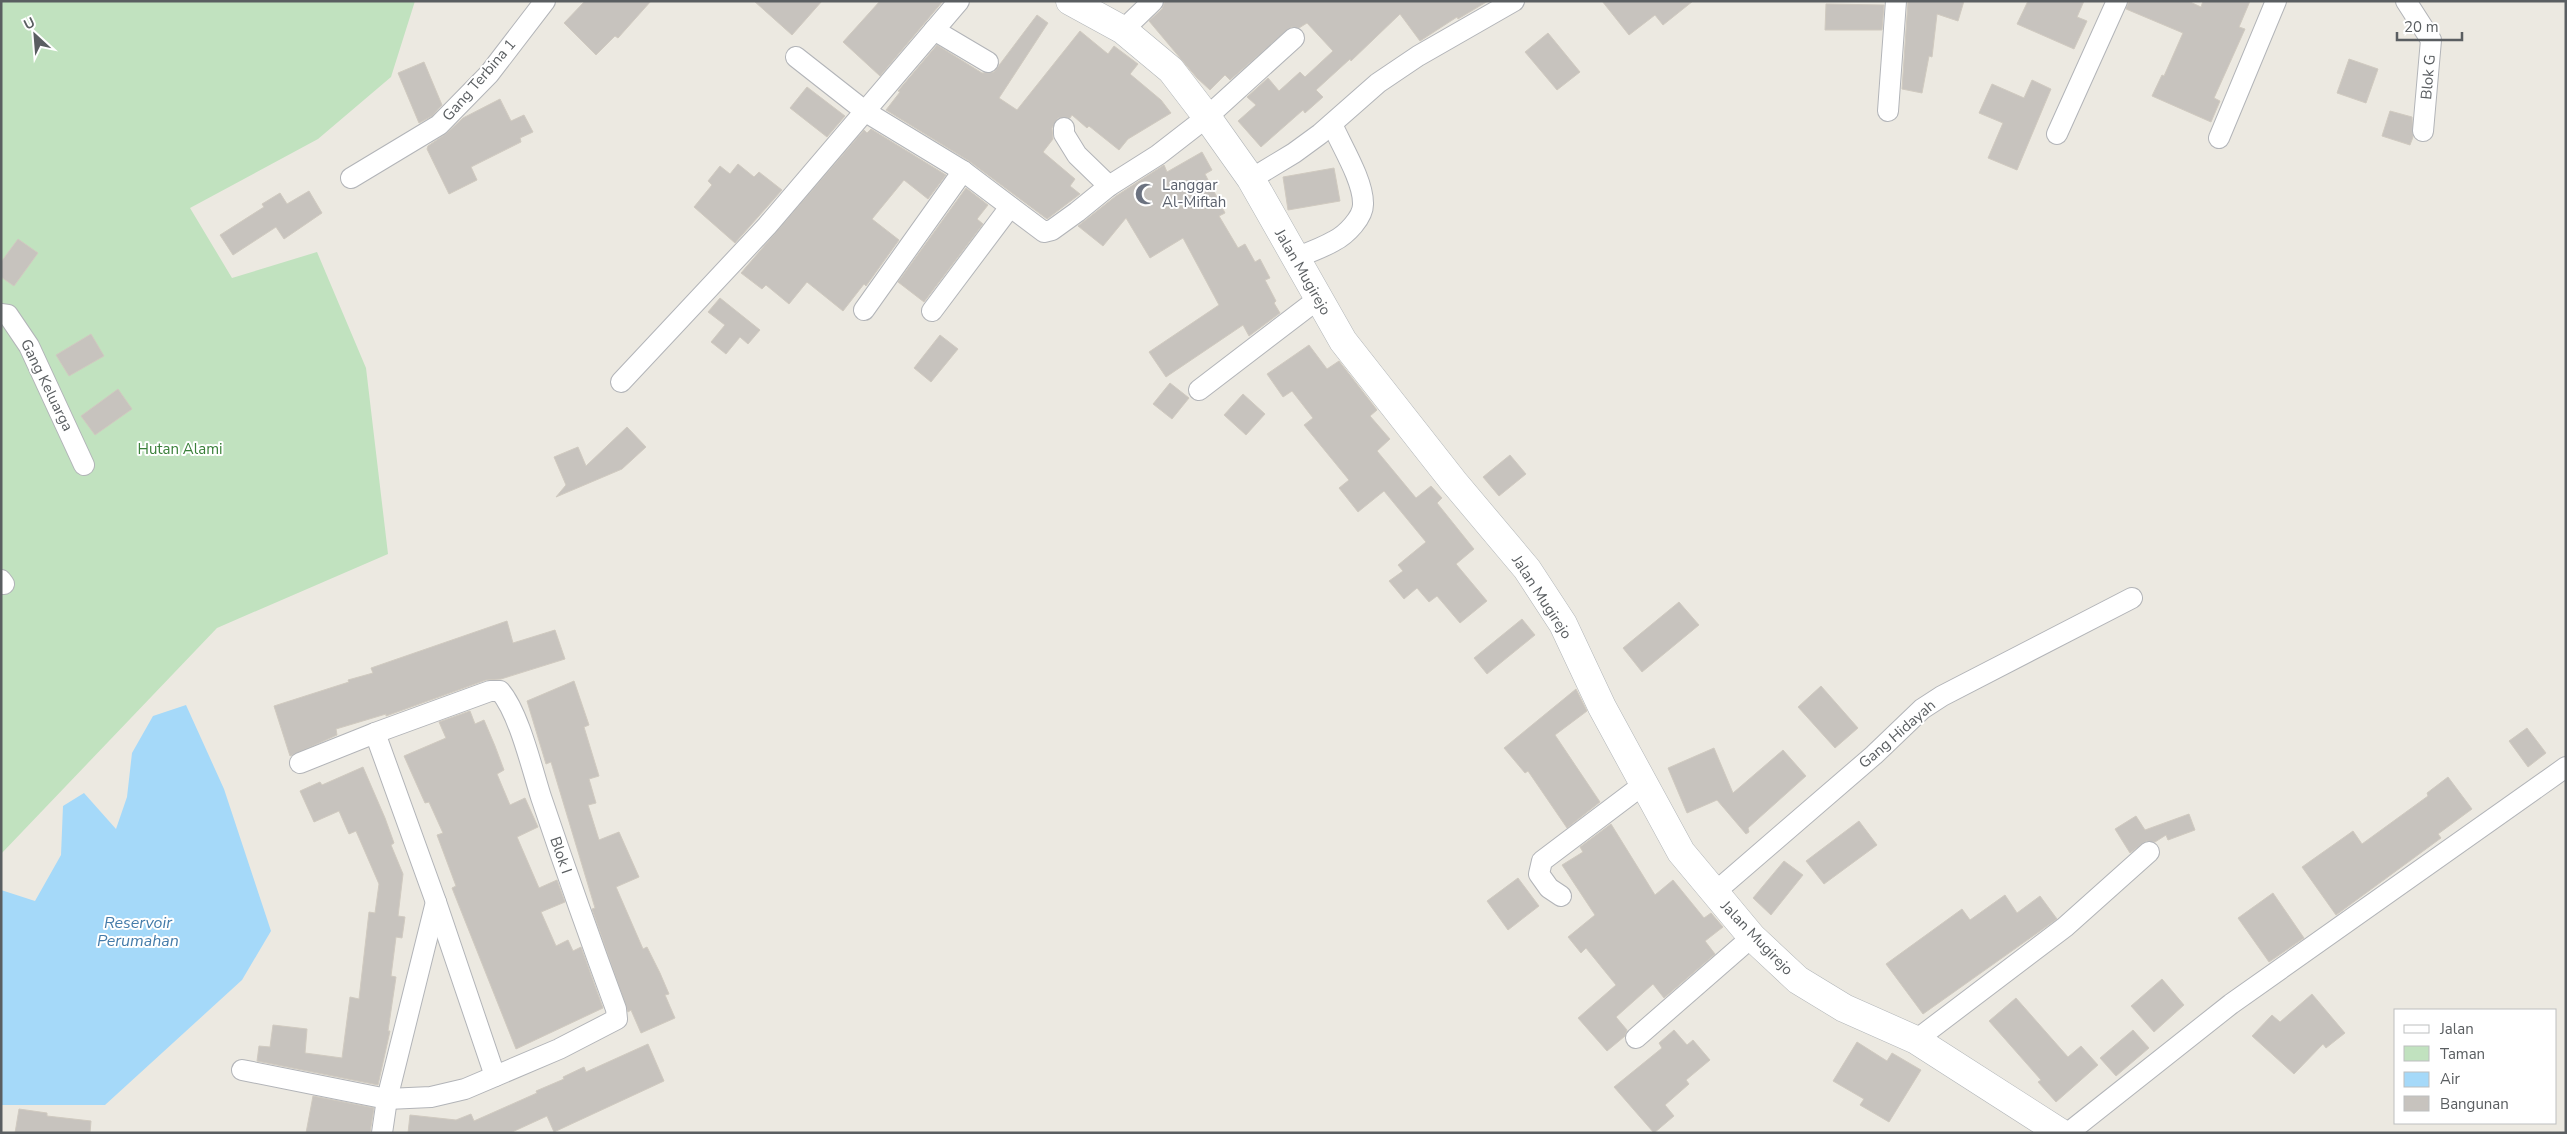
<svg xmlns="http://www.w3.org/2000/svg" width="2567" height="1134" viewBox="0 0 2567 1134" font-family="'Nunito Sans',sans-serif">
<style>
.green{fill:#c1e2bf}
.water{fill:#a5d9f9}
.building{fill:#c7c3be;stroke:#d0cac0}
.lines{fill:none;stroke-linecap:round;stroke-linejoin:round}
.street-casing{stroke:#b2b4b8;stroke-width:22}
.secondary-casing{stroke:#b1b5b8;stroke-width:29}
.street{stroke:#fff;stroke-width:20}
.secondary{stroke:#fff;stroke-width:28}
.labels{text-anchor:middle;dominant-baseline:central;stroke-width:4;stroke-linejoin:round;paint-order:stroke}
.street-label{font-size:15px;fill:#5a5e61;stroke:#fff}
.worship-label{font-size:15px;fill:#5b616d;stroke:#fff;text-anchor:start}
.park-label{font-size:15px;fill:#3b803a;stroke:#fff}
.water-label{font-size:16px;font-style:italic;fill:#447ba9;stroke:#fff}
</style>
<rect width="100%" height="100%" fill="#ece9e1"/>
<path class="green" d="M1,1H415L391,77L318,139L190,208L232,278L317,252L366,368L388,554L217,628L1,854Z"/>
<path class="water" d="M186,705L224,789L271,931L242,980L105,1105H1V890L35,901L61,855L63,806L84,793L116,829L127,797L132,753L153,716Z"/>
<g class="building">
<path d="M585,1H651L618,38L615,36L596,55L564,23Z"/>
<path d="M754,1H822L792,35Z"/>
<path d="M880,1H943L880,76L843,42Z"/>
<path d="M1165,1H1488L1458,19L1457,17L1420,41L1400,14L1351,61L1350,59L1316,90L1323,97L1305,113L1303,110L1261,147L1238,121L1256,105L1247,97L1268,78L1279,91L1300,72L1305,77L1333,51L1307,23L1299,28L1291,27L1230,80L1225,75L1210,90L1197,78L1149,21L1162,9Z"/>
<path d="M1602,1H1693L1663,25L1655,15L1629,35Z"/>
<path d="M1908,1H1964L1958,21L1937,14L1932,57L1929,56L1922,93L1902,89Z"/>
<path d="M2028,1H2084L2077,17L2087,21L2074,49L2017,24Z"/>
<path d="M2129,1H2188L2201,7L2203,1H2250L2239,27L2245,29L2214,98L2220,101L2211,122L2152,96L2162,75L2164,76L2183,33L2126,9Z"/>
<path d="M1826,4L1884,5L1882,30H1825Z"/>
<path d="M1037,15L1048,23L999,98L1017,110L1080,31L1108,54L1114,46L1138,64L1130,74L1161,100L1171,113L1128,139L1119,150L1089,126L1087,128L1072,115L1070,118H1058L1052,128L1053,139L1043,152L1075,179L1070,186L1080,194L1047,219L969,161L886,110L900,92L898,91L937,45L982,73L994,72Z"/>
<path d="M1548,33L1580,72L1557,90L1525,52Z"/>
<path d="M2349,59L2378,69L2366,103L2337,93Z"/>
<path d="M424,62L442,105L432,116L419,123L398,73Z"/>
<path d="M2032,80L2051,89L2017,170L1988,158L2003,123L1979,113L1992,84L2024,98Z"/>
<path d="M807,87L845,116L827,137L790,108Z"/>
<path d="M500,99L511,121L524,115L533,132L520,138L521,142L471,167L477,180L449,194L427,149L428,146L447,133L463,118Z"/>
<path d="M2390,111L2412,117L2413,137L2410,145L2382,136Z"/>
<path d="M871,129L946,175L928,199L904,180L872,219L899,240L866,286L864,284L843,311L807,282L789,304L766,285L762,289L741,273L864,130L867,133Z"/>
<path d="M1202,152L1212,170L1205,174L1225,213L1219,216L1238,248L1245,244L1255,262L1260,259L1270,278L1265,280L1276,301L1274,303L1280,313L1249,336L1243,325L1166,377L1149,352L1219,305L1183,238L1150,258L1126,218L1103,246L1078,226L1116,196L1164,165L1167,172Z"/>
<path d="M738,164L754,177L759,172L782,190L735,243L694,207L712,185L708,181L720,166L730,174Z"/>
<path d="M1334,168L1340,201L1288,210L1283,177Z"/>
<path d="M966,188L988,205L977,219L983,224L924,302L898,282Z"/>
<path d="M309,191L322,213L284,239L276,227L233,255L220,235L264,207L262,204L280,193L287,204Z"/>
<path d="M18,239L38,253L14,286L1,277V262Z"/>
<path d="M720,298L760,330L748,344L740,337L726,354L711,342L725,325L708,312Z"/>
<path d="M91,334L104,356L69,376L56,355Z"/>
<path d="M940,335L958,349L931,382L914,368Z"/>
<path d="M1309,345L1327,369L1339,361L1377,410L1370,416L1390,439L1377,451L1416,498L1431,486L1442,498L1437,503L1474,549L1456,564L1487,601L1460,623L1437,596L1429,602L1417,588L1404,599L1389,581L1403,571L1398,565L1426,542L1384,491L1358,512L1339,488L1349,480L1304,425L1313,418L1292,391L1283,397L1267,374Z"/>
<path d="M1170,383L1189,398L1172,419L1153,404Z"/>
<path d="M118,389L132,409L95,435L81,416Z"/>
<path d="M1243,394L1265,414L1246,435L1224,415Z"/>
<path d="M627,427L646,447L622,469L556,497L566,485L554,457L578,447L586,466Z"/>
<path d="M1510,455L1526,474L1499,496L1483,477Z"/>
<path d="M1679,602L1699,625L1642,672L1623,648Z"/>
<path d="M1522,619L1535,635L1487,674L1474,658Z"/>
<path d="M507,621L513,643L555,630L565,659L501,679L486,680L386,716V714L336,729L337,735L290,756L274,706L349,682L348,680L373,673L371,668Z"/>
<path d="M574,681L589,725L584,727L599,776L589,779L596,803L588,805L599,840L619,832L639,877L616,887L643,949L647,947L660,973L669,994L665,995L675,1018L641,1033L631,1010L628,1012L592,909L595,908L551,762L546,764L527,701Z"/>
<path d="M1821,686L1858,728L1835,748L1798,707Z"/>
<path d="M1576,689L1587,711L1555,735L1600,802L1567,828L1528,771L1525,773L1504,748Z"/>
<path d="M470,711L475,724L484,720L495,746L504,770L497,774L510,805L525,798L538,827L517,837L539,888L557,880L565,902L541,912L556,946L568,940L573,951L581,947L603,1008L516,1049L452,888L456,886L437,835L443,833L429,802L425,803L404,756L446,738L439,722Z"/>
<path d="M2527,728L2546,753L2528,767L2509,741Z"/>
<path d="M1714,748L1733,793L1783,750L1806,776L1748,828L1749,832L1746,834L1717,800L1687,813L1668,768Z"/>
<path d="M363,767L385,818L394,843L391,845L403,874L398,916L405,917L402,938L396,937L391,976L396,977L388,1031H390L378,1085L257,1061L259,1046L270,1047L273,1025L307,1029L305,1053L342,1058L350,997L359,999L369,912L375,913L379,884L356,831L349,834L339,811L314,822L300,791L320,782L322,785Z"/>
<path d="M2448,777L2472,809L2438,834L2441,838L2336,915L2302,867L2353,831L2362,844L2428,796L2427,793Z"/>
<path d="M2189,814L2195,830L2168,840L2166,835L2155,842L2146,841L2130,853L2115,829L2136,816L2145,830Z"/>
<path d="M1859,821L1877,845L1824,884L1806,861Z"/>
<path d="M1611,824L1655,895L1673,880L1704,918L1711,913L1723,927L1705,941L1715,954L1664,998L1653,984L1616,1017L1627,1030L1625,1036L1607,1051L1578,1018L1616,985L1586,948L1581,953L1568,937L1595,915L1562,865L1583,852L1580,847Z"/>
<path d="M1784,861L1803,875L1771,915L1753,898Z"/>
<path d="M1518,878L1539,906L1508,930L1487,901Z"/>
<path d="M2273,893L2304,938L2269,962L2238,918Z"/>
<path d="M2005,895L2017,913L2040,896L2057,919L1923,1014L1886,964L1962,909L1970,920Z"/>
<path d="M2162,979L2184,1005L2154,1032L2131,1006Z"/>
<path d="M2312,994L2345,1033L2326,1048L2323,1044L2294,1074L2252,1036L2272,1015L2280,1022Z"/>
<path d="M2016,998L2068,1057L2081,1046L2098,1065L2056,1102L2038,1082L2041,1080L1989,1021Z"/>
<path d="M1674,1030L1687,1045L1693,1040L1710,1060L1686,1080L1689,1084L1665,1105L1674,1116L1654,1133L1614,1087L1662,1048L1659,1043Z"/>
<path d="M2133,1030L2149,1048L2116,1076L2100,1058Z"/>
<path d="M1857,1042L1887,1061L1892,1053L1921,1070L1889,1122L1860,1105L1864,1099L1833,1081Z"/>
<path d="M648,1044L664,1081L554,1132L547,1116L510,1133H408L410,1115L456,1120L471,1114L474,1121L537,1093L536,1091L564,1079L563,1077L584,1067L586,1072Z"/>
<path d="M313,1096L374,1108L370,1133H306Z"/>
<path d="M19,1109L47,1113V1116L91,1121L90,1133H15Z"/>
</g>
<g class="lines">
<g class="street-casing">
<g id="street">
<path d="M2406,1L2431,40L2423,131"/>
<path d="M934,30L988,62"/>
<path d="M1123,30L1153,1"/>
<path d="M796,57L866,112L963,171L1044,232L1052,230L1077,212L1109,186L1158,155L1207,117L1294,38"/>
<path d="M1888,111L1896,1"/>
<path d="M1064,128V134L1077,155L1109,186"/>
<path d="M2057,134L2117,1"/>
<path d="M2219,138L2276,1"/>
<path d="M351,178L439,125L489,74L545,1"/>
<path d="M1251,179L1294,153L1320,134L1378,83L1418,56L1514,1"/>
<path d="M1295,258C1308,253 1322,248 1334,241C1346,235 1364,217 1363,203C1363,180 1341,145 1332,124"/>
<path d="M864,310L963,171"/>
<path d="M932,311L1010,207"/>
<path d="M1,314L8,315L29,346L84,465"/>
<path d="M621,382L767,226L959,1"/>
<path d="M1199,390L1318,299"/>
<path d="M1,580L4,584"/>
<path d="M375,733L436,902L495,1076"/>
<path d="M1714,893L1874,755L1922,709L1942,696L2132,598"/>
<path d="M1561,896L1549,888L1539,874L1542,861L1644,784"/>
<path d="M1636,1038L1752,937"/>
<path d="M1916,1040L2065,927L2149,852"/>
<path d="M242,1070L387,1099L431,1097L465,1089L559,1049L617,1019L616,1009C590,939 565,868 541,797C532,769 519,713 500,691H490L375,733L300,763"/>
<path d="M382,1133L387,1099L436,902"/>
<path d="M2068,1133L2231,1004L2566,767"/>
</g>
</g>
<g class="secondary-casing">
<path id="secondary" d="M1070,1L1123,30L1171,70L1207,117L1251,179L1343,341L1453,481L1527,569L1563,624L1602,707L1681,852L1752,937L1798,980L1844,1008L1916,1040L2061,1133"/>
</g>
<use href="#street" class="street"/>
<use href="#secondary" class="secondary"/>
</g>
<defs>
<g id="mosque-bare" transform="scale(1.725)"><path d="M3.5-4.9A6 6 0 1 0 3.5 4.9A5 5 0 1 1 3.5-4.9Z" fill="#6b7280" stroke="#fff" stroke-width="2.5" paint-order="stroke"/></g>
</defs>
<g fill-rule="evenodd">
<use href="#mosque-bare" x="1146" y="194"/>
</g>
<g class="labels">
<g class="street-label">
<text transform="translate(2428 77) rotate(-85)">Blok G</text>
<text transform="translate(479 80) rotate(-49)">Gang Terbina 1</text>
<text transform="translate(1303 272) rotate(60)">Jalan Mugirejo</text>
<text transform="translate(47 385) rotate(64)">Gang Keluarga</text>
<text transform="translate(1542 597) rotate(57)">Jalan Mugirejo</text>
<text transform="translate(1897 734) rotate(-41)">Gang Hidayah</text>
<text transform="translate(561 855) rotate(71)">Blok I</text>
<text transform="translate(1757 938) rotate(46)">Jalan Mugirejo</text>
</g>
<g class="worship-label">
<text x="1162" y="185">Langgar<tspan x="1162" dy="17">Al-Miftah</tspan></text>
</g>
<g class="park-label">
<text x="180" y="449">Hutan Alami</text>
</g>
<g class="water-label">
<text x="138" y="923">Reservoir<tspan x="138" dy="18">Perumahan</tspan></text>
</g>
</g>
<rect width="2567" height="1134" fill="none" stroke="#5a5e61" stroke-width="5"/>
<rect x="2394" y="1009" width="162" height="115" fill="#ffffff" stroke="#bdbfc0"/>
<rect x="2404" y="1025" width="25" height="8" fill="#ffffff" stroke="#bdbfc0"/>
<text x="2440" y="1034" font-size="15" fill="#5a5e61">Jalan</text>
<rect x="2404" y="1046" width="25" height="15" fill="#c1e2bf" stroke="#bdbfc0"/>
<text x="2440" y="1059" font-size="15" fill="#5a5e61">Taman</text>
<rect x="2404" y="1072" width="25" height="15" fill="#a5d9f9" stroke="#bdbfc0"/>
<text x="2440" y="1084" font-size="15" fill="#5a5e61">Air</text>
<rect x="2404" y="1096" width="25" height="15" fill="#c7c3be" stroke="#bdbfc0"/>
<text x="2440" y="1109" font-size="15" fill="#5a5e61">Bangunan</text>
<g transform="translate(35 35) rotate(334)" stroke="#ffffff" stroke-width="4" paint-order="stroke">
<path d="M0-4L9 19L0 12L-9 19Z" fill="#5a5e61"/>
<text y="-8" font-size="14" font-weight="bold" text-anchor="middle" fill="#5a5e61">U</text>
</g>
<path d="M2397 32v8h65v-8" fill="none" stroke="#5a5e61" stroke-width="2.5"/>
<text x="2404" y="32" font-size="15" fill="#5a5e61" stroke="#ffffff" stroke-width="4" paint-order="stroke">20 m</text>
</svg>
